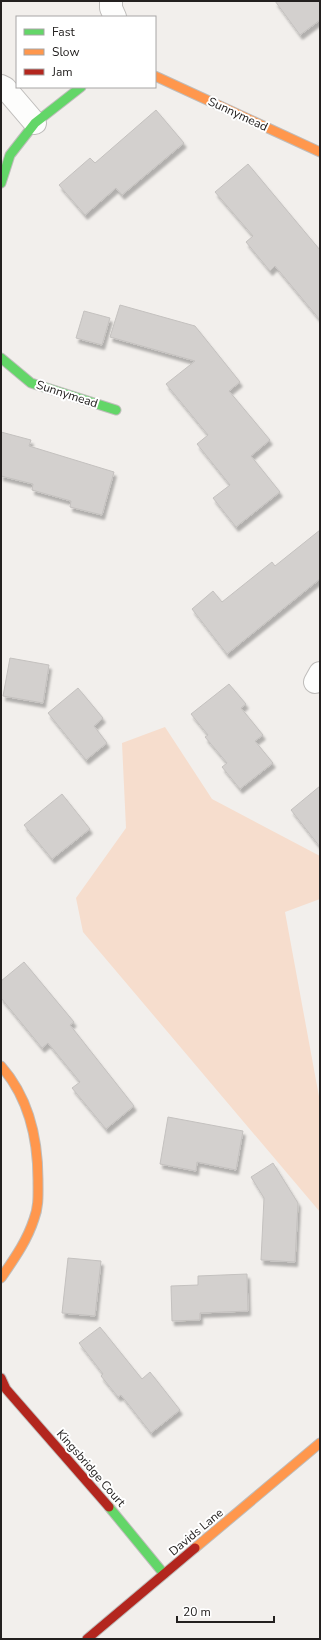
<svg xmlns="http://www.w3.org/2000/svg" width="321" height="1640" viewBox="0 0 321 1640" font-family="'Nunito Sans',sans-serif">
<style>
.green{fill:#f6ddcd}
.building{fill:#d3d0ce;stroke:#c4c1bf;filter:url(#shadow)}
.lines{fill:none;stroke-linecap:round;stroke-linejoin:round}
.street-casing{stroke:#bfbdbb;stroke-width:24}
.fast-casing{stroke:#bfbdbb;stroke-width:11}
.slow-casing{stroke:#bfbdbb;stroke-width:11}
.jam-casing{stroke:#bfbdbb;stroke-width:11}
.street{stroke:#fdfdfc;stroke-width:22}
.fast{stroke:#63d668;stroke-width:9}
.slow{stroke:#ff974d;stroke-width:9}
.jam{stroke:#b3261e;stroke-width:9}
.labels{text-anchor:middle;dominant-baseline:central;stroke-width:4;stroke-linejoin:round;paint-order:stroke}
.street-label{font-size:12px;fill:#23201f;stroke:#fff}
</style>
<defs>
<filter id="shadow"><feDropShadow dx="2.5" dy="4.5" stdDeviation="1" flood-color="#0004"/></filter>
</defs>
<rect width="100%" height="100%" fill="#f2efec"/>
<path class="green" d="M165,727L212,799L320,856V899L285,912L320,1102V1212L83,932L76,898L126,828L122,743Z"/>
<g class="building">
<path d="M275,1H320V20L300,35Z"/>
<path d="M156,110L184,143L122,195L116,188L85,215L59,185L90,158L95,163Z"/>
<path d="M248,164L320,250V320L275,266L270,271L246,242L253,236L215,192Z"/>
<path d="M120,305L195,326L240,382L229,391L270,440L251,456L280,492L236,527L213,498L230,485L197,444L208,435L166,384L195,361L110,337Z"/>
<path d="M84,311L110,318L102,345L76,338Z"/>
<path d="M1,432L31,440L29,446L114,472L102,515L70,507L71,501L32,490L33,484L1,476Z"/>
<path d="M320,530V579L227,654L192,609L213,591L222,602L272,562L275,566Z"/>
<path d="M10,658L49,665L43,703L3,696Z"/>
<path d="M229,684L246,704L241,708L263,735L255,741L273,763L240,789L222,767L227,763L205,737L208,735L191,714Z"/>
<path d="M78,688L103,718L94,726L107,743L86,760L48,713Z"/>
<path d="M320,786V847L291,810Z"/>
<path d="M62,794L90,829L52,859L24,825Z"/>
<path d="M24,962L74,1022L70,1025L134,1106L106,1129L72,1088L80,1082L48,1043L42,1048L1,998V981Z"/>
<path d="M168,1117L243,1131L236,1170L197,1162L196,1171L160,1164Z"/>
<path d="M273,1163L298,1203L295,1262L261,1260L264,1198L251,1177Z"/>
<path d="M68,1258L101,1261L95,1316L62,1313Z"/>
<path d="M247,1274L248,1311L200,1313V1320L172,1321L171,1286L198,1285V1276Z"/>
<path d="M100,1327L142,1379L150,1372L180,1410L151,1433L121,1395L118,1397L101,1376L103,1374L79,1343Z"/>
</g>
<g class="lines">
<g class="street-casing">
<g id="street">
<path d="M111,1V8L115,17"/>
<path d="M1,86L5,88L35,123"/>
<path d="M315,682L320,673"/>
</g>
</g>
<g class="fast-casing">
<g id="fast">
<path d="M1,183L10,155L35,123L81,87"/>
<path d="M1,358L31,383L116,410"/>
<path d="M109,1507L164,1574"/>
</g>
</g>
<g class="slow-casing">
<g id="slow">
<path d="M155,76L320,152"/>
<path d="M1,1066C29,1098 38,1138 38,1180C38,1194 39,1206 34,1219C27,1241 14,1259 1,1278"/>
<path d="M195,1548L320,1443"/>
</g>
</g>
<g class="jam-casing">
<g id="jam">
<path d="M1,1378L6,1389L109,1507"/>
<path d="M87,1639L195,1548"/>
</g>
</g>
<use href="#street" class="street"/>
<use href="#fast" class="fast"/>
<use href="#slow" class="slow"/>
<use href="#jam" class="jam"/>
</g>
<g class="labels">
<g class="street-label">
<text transform="translate(238 114) rotate(25)">Sunnymead</text>
<text transform="translate(67 394) rotate(18)">Sunnymead</text>
<text transform="translate(91 1468) rotate(49)">Kingsbridge Court</text>
<text transform="translate(196 1532) rotate(-40)">Davids Lane</text>
</g>
</g>
<rect width="321" height="1640" fill="none" stroke="#23201f" stroke-width="4"/>
<rect x="16" y="16" width="140" height="72" fill="#ffffff" stroke="#a7a6a5"/>
<rect x="24" y="29" width="20" height="6" fill="#63d668" stroke="#a7a6a5"/>
<text x="52" y="36" font-size="12" fill="#23201f">Fast</text>
<rect x="24" y="49" width="20" height="6" fill="#ff974d" stroke="#a7a6a5"/>
<text x="52" y="56" font-size="12" fill="#23201f">Slow</text>
<rect x="24" y="69" width="20" height="6" fill="#b3261e" stroke="#a7a6a5"/>
<text x="52" y="76" font-size="12" fill="#23201f">Jam</text>
<path d="M177 1616v6h97v-6" fill="none" stroke="#23201f" stroke-width="2"/>
<text x="183" y="1616" font-size="12" fill="#23201f" stroke="#ffffff" stroke-width="3" paint-order="stroke">20 m</text>
</svg>
